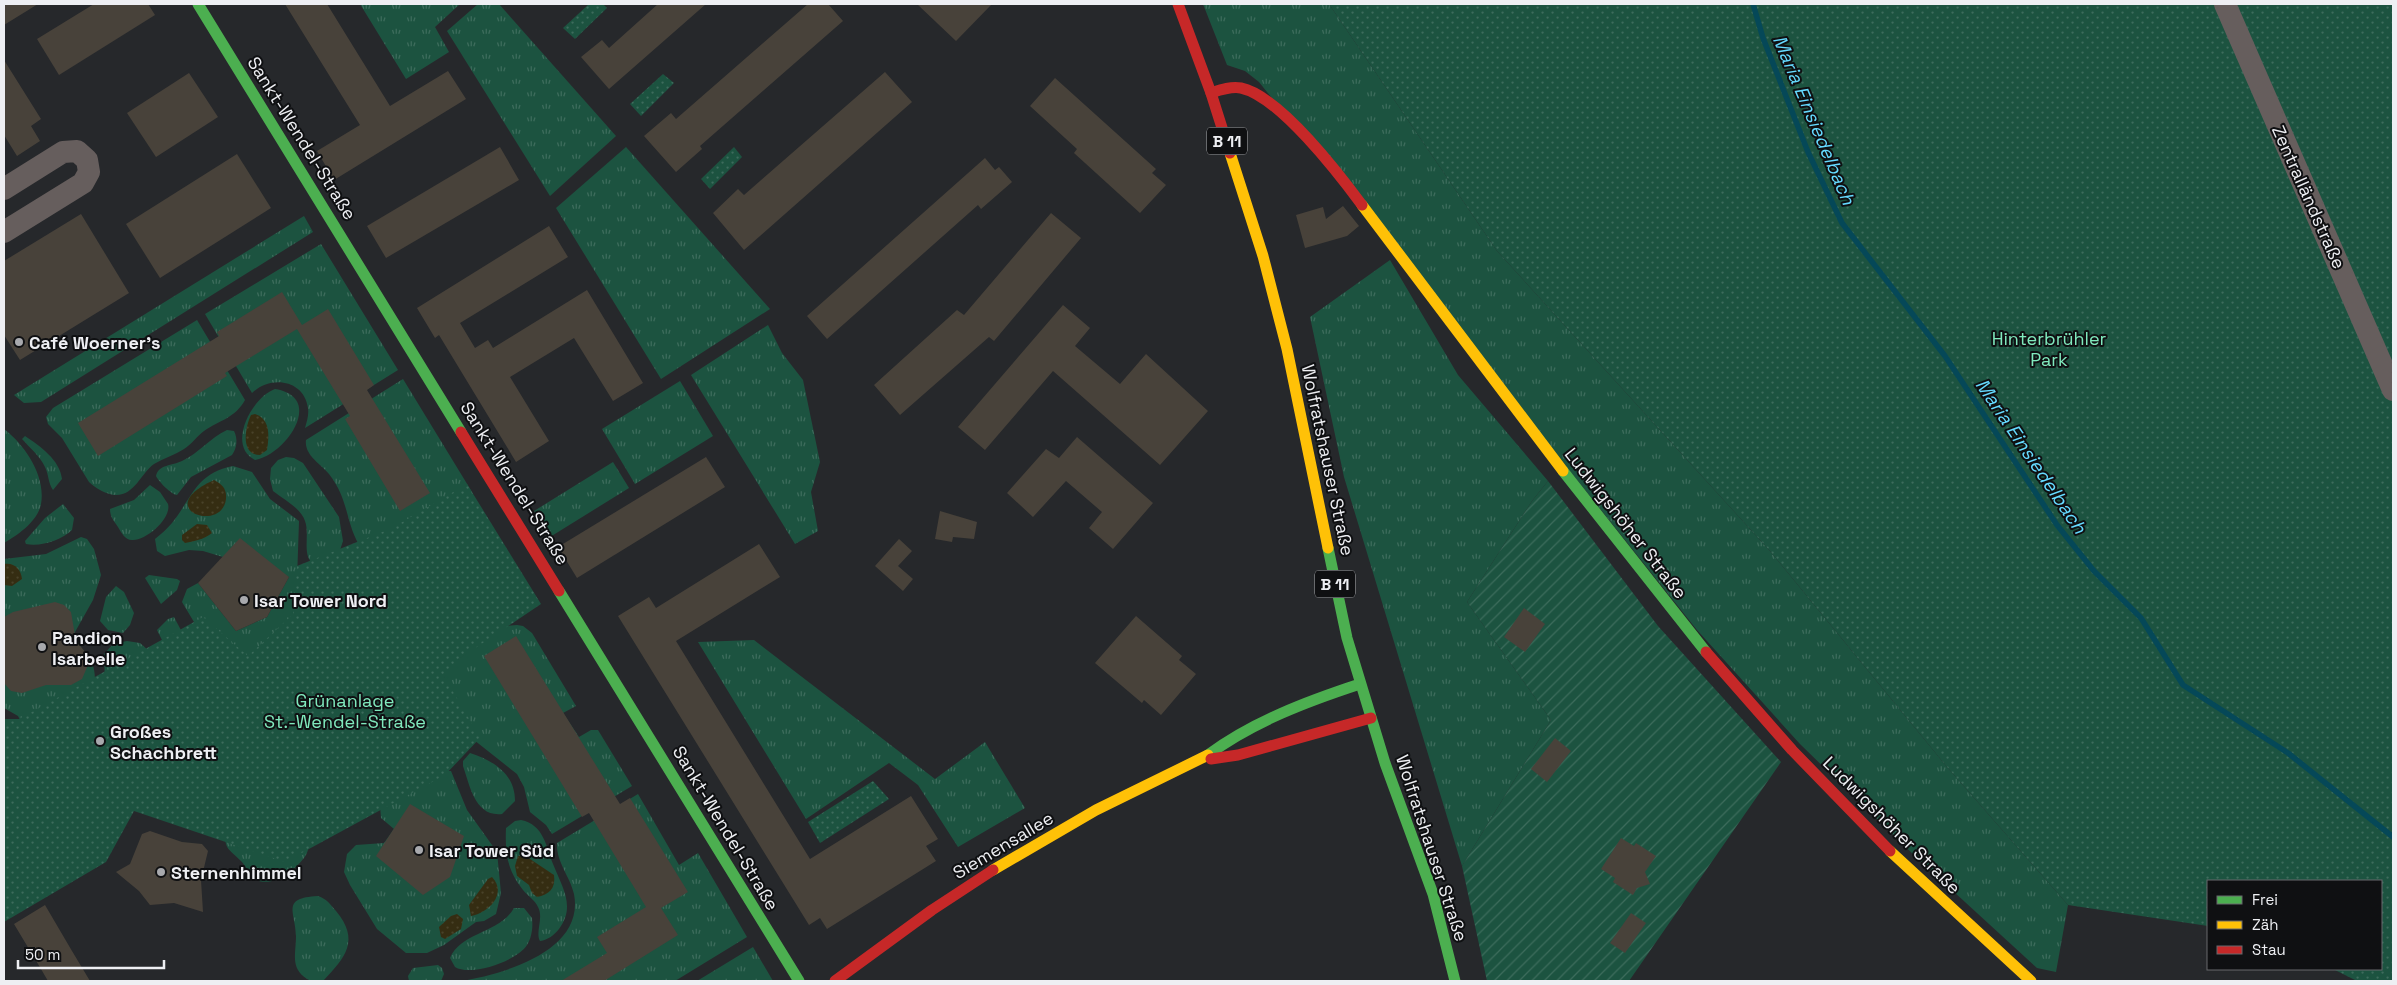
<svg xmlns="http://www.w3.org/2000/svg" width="2397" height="985" viewBox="0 0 2397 985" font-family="'Space Grotesk',sans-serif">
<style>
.grass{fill:url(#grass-tufts)}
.sand{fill:url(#sand-dots)}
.park{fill:url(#park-dots)}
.garden{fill:url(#garden-furrows)}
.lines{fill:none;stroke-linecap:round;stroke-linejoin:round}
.stream{stroke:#054858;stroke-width:5.5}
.building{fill:#48423a}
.street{stroke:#665e5d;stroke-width:22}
.fast{stroke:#4caf50;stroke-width:11}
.slow{stroke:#ffc107;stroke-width:11}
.jam{stroke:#c62828;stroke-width:11}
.poi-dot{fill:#a8a9ad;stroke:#0f1012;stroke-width:2}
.labels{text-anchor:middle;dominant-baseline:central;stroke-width:4;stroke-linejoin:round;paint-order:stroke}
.shield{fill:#0f1012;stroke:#abacb0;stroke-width:1}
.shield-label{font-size:16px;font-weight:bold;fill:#eeeff3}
.street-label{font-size:18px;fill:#eeeff3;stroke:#0f1012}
.park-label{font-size:18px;fill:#80e9bd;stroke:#0f1012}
.poi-label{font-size:18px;font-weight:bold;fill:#eeeff3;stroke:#0f1012;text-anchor:start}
.water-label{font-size:19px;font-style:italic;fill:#65daff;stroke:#0f1012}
</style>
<defs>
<pattern id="grass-tufts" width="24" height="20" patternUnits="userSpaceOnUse" patternTransform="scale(1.25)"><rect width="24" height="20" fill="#1c5340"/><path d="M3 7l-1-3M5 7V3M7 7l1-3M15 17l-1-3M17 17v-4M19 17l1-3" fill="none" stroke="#3d6c5c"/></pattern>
<pattern id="sand-dots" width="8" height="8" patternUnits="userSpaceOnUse" patternTransform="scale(1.25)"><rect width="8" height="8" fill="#352d12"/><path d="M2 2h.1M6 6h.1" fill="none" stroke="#494229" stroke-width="1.8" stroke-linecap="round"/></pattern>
<pattern id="park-dots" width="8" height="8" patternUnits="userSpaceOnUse" patternTransform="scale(1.25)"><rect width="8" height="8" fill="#1c5340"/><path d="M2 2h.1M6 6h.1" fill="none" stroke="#3d6c5c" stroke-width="1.8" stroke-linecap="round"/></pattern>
<pattern id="garden-furrows" width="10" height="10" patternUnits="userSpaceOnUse" patternTransform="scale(1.25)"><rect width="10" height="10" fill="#1c5340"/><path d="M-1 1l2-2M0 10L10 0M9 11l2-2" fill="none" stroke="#3d6c5c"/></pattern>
</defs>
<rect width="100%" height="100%" fill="#26282b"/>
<g class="grass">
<path d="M360,4H460L435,27L449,52L406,79Z"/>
<path d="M478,4H499L616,136L550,196L447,31Z"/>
<path d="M1203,4H1329L1497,251L1770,551L1947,767L2068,905L2056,972L2037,968L1917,858L1800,744L1697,630L1259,82L1245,71L1227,65Z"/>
<path d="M626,147L770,309L661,379L556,208Z"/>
<path d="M304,216L313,232L41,402L24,403L14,395Z"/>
<path d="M321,244L398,370L305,428C307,421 309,415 308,408C304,379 270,375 252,393L205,314Z"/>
<path d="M1390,260L1458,375L1548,481L1532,501L1467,602L1551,720L1462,866L1344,477L1310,317Z"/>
<path d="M197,320L245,400C235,418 220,420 204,431C197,436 192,444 184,449C175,455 164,458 154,464C141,473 135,495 116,495C107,495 95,488 89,482L62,438L48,424L46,417L53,408Z"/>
<path d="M768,325L782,353L803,380L820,462L811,492L818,531L795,544L691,375Z"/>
<path d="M403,379L472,492L359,545C345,520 349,500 329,474C321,464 304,455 306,440Z"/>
<path d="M680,381L713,436L635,484L602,429Z"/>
<path d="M275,389C325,397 287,454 255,460C226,446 252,397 275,389Z"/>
<path d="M4,429C25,445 46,476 41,504C38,521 18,535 4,543Z"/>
<path d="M227,430L234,431C238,439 237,448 232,455L191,477L177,495C171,494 159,482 156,476C159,464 172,466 182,461C199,453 210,438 227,430Z"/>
<path d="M25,436C40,446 60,460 62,479L53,490C48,483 49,475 45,467C40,456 30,448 22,439Z"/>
<path d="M286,457L294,458L303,463L339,517L343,541L339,553L312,563C302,553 310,534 305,521C301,508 283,499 273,491L270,479L271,468L278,460Z"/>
<path d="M613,462L629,488L550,537L534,511Z"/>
<path d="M233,466L252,472L270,499L299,521L296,609L265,668L203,637L182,602L187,589L198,583L236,631L267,617L289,577L203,551L189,550L165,556L157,551L155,539C161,534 167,529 172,523C192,498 196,473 233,466Z"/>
<path d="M150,485L160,492L168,504C172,518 146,541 132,540C125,540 121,532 118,527C114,521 110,517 110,509L134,500Z"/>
<path d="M63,504L74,518L72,530C62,540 41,547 26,544L25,541L45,518Z"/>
<path d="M81,537L87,539L94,549L101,575L93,600L75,632C79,655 95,652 95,680L25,729L18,716L4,708V559L46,554Z"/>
<path d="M149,575L177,579L180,581L177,590L161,604L145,578Z"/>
<path d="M116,586L124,592L134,613L130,625L123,633L108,630L100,621L106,597Z"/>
<path d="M174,617L183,634L164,644L157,630L168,619Z"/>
<path d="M517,625L523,626L532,633L576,706L563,713L579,737L591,730H598L632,786L552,834L546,825L530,812L524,787L517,774L474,740L455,708L442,671L504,626Z"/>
<path d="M754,640L935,779L985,742L1025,808L958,847L918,785L889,763L806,819L698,642Z"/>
<path d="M127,641L140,643L149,651L105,682L104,654L113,644Z"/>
<path d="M470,753C494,761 515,774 515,801L502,814C475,817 470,786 463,766V761Z"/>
<path d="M442,771H451L467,810L497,852L501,893L496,914L484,921L476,922L444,945L427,953H406L377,929L350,885L344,872L347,854L356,845L384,843L394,829L381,818L380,805Z"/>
<path d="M638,794L679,865L698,853L747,937L675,981H461C504,974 585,951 574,894C570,876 556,862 557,843Z"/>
<path d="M521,820C544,825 546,846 553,864C562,887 576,906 559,929C554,935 548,940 540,941C535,932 544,918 538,907C535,900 528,896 523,890C507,870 505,853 506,828L515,821Z"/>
<path d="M223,829L310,840C309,846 308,853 304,858C295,870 271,889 255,879C249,875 246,866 241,861C226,846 227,852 223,829Z"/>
<path d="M318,896C327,899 330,904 336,911C360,940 346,957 323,981H311C289,970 296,955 296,936C296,912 280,898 318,896Z"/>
<path d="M514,908H524L532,918C533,927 532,937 527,945C517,961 471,977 455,967L450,958C461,932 500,933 514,908Z"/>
<path d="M753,947L773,981H697Z"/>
<path d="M438,965L442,968L444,974L441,981H409L408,976L413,968Z"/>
</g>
<g class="sand">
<path d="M255,414C271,419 269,437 267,450L260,455C240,455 245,427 251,415Z"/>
<path d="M214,480C222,484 227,489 226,499C222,534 150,509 214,480Z"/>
<path d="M197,524L207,525L212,533C205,539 195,541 185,543L182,540V535Z"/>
<path d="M4,564C14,562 21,569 22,579L12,586L4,585Z"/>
<path d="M524,855L554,875C556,888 549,895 537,897L532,893L529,885L517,876L515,866L518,856Z"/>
<path d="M492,877C508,894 488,913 471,916L469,905L488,879Z"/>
<path d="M457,914L463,919L461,929L445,939L441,937L439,927L451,916Z"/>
</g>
<g class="park">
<path d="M589,4H603L607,8L575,39L563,28Z"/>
<path d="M1329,4H2393V981H2357L2333,969H2381V881H2208V926L2068,905L1947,767L1770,551L1497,251Z"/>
<path d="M663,74L674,83L641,116L630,104Z"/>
<path d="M734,147L742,157L710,189L701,179Z"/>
<path d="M467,484L541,604L459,659L444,676L480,738L445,775L285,862L134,811L106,862L4,922V719H19L203,617L248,656L293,614L297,566L392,528Z"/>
<path d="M873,781L889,799L820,843L808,822Z"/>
</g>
<path class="garden" d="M1548,481L1658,626L1781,762L1629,981H1487L1462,866L1551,720L1467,602L1532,501Z"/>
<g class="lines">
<path class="stream" d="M1753,4L1763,38L1808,152L1842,223L1945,356L2057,525L2094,571L2141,618L2183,685L2288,753L2393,837"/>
</g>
<g class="building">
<path d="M4,4H38L4,25Z"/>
<path d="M94,4H148L155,15L59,75L37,39Z"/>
<path d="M285,4H327L390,106L448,71L466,99L334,180L317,151L360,125Z"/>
<path d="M658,4H706L609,89L581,57L602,40L609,48Z"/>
<path d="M808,4H828L843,21L700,146L702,149L676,172L644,136L671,113L676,119Z"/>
<path d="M917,4H992L956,41Z"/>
<path d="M4,60L41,119L31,126L40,141L17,156L4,135Z"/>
<path d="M885,72L912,102L744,250L713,213L738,189L744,195Z"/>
<path d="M189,73L218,117L156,157L127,113Z"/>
<path d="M1055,78L1156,169L1152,173L1166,185L1140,213L1074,153L1077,149L1030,106Z"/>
<path d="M500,147L519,180L386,258L367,226Z"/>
<path d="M237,154L271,208L160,278L126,224Z"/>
<path d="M985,158L995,170L999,167L1012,182L981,209L978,205L827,339L807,316Z"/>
<path d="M1343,206L1359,226L1347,236L1305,248L1296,215L1323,207L1326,219Z"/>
<path d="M1051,213L1081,238L994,341L989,337L900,415L874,385L957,310L964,315Z"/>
<path d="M81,214L129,293L20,360L4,335V261Z"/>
<path d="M549,226L568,257L460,323L475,348L488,340L493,348L587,290L643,383L613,401L574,338L510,377L549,441L516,462L439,335L435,338L417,308Z"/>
<path d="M282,292L302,325L328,309L374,385L367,390L430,493L400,511L345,419L350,416L297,329L225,373L227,376L98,456L78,423L219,336L217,332Z"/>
<path d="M1063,305L1090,328L1075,346L1120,384L1146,354L1208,411L1160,465L1053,371L985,450L958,427Z"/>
<path d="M1077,437L1153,503L1113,549L1089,528L1102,512L1066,481L1033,517L1007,493L1046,449L1059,458Z"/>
<path d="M706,457L725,487L577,578L558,547Z"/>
<path d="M940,511L977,522L974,539L953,537L952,542L935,539Z"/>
<path d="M240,538L289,577L267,617L236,631L198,583Z"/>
<path d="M899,539L912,551L898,566L913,579L903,591L875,566Z"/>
<path d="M759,544L780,577L676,641L810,859L911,796L938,839L926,846L936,861L827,929L820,918L809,925L618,616L649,597L656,608Z"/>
<path d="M55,602L64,605L71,612L76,641L86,653L88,665L82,679L71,685H46L22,693L11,691L4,683V617L13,612Z"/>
<path d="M1524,608L1545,624L1525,652L1504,637Z"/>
<path d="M1136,616L1182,656L1179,660L1196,674L1161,715L1144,700L1142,703L1095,663Z"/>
<path d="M516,636L620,804L630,798L688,892L661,908L678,935L604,981H561L607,953L597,937L646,907L589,813L582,817L484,656Z"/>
<path d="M1555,738L1571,751L1547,782L1531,769Z"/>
<path d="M410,804L464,836L450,877L423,895L376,856Z"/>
<path d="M150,831L182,842L202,844L208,851L201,880L203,912L174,903L150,905L139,891L116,872L130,864L142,834Z"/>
<path d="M1621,838L1634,846L1636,843L1656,856L1645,872L1650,884L1637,888L1633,895L1613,882L1615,878L1601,869Z"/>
<path d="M45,905L72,951L90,981H48L41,969L14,924Z"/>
<path d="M1631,913L1646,923L1625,953L1610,943Z"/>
</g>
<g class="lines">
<g class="street">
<path d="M2225,4L2393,390"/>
<path d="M4,189L63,152L77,151L87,160L89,172L83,183L4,232"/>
</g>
<g class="fast">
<path d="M198,4L461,432"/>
<path d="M1563,471L1706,652"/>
<path d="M1328,548L1347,638L1385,763L1433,894L1455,981"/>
<path d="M559,591L799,981"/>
<path d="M1208,755C1252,722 1308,701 1360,684"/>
</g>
<g class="slow">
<path d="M1230,153L1263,256L1287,349L1328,548"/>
<path d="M1362,205L1563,471"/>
<path d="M1890,851L2031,981"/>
<path d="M993,870L1096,810L1208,755"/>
</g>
<g class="jam">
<path d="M1178,4L1211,93L1230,153"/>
<path d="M1211,93C1220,90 1231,86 1241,88C1279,96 1339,174 1362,205"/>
<path d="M461,432L559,591"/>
<path d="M1706,652L1792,750L1890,851"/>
<path d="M1211,759L1238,755L1371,718"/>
<path d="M835,981L932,910L993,870"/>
</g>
</g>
<g class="poi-dot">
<circle cx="19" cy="342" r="5"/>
<circle cx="244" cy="600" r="5"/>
<circle cx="42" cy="647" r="5"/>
<circle cx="100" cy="741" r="5"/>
<circle cx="419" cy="850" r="5"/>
<circle cx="161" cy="872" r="5"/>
</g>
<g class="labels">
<g class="shield">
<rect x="1207" y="127.5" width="40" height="27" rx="4"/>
<rect x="1315" y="570.5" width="40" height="27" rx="4"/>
</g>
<g class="shield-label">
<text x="1227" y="141">B 11</text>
<text x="1335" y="584">B 11</text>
</g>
<g class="street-label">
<text transform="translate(302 138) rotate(58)">Sankt-Wendel-Straße</text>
<text transform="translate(2309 197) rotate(66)">Zentralländstraße</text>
<text transform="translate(1328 460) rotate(78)">Wolfratshauser Straße</text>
<text transform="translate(515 483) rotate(58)">Sankt-Wendel-Straße</text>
<text transform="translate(1626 523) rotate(52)">Ludwigshöher Straße</text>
<text transform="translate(1892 825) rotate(45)">Ludwigshöher Straße</text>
<text transform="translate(726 828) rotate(59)">Sankt-Wendel-Straße</text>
<text transform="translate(1003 845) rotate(-31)">Siemensallee</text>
<text transform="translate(1432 848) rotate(72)">Wolfratshauser Straße</text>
</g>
<g class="park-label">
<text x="2049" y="338">Hinterbrühler<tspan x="2049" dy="21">Park</tspan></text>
<text x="345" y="700">Grünanlage<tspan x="345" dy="21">St.-Wendel-Straße</tspan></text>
</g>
<g class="poi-label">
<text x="29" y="342">Café Woerner's</text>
<text x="254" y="600">Isar Tower Nord</text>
<text x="52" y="637">Pandion<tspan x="52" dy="21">Isarbelle</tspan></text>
<text x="110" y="731">Großes<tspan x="110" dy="21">Schachbrett</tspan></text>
<text x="429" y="850">Isar Tower Süd</text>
<text x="171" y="872">Sternenhimmel</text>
</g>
<g class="water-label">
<text transform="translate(1814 120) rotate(67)">Maria Einsiedelbach</text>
<text transform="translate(2031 456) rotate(56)">Maria Einsiedelbach</text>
</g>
</g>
<rect width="2397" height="985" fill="none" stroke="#eeeff3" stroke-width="10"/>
<rect x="2207" y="880" width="175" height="90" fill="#0f1012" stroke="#68696c"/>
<rect x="2217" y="896" width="25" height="8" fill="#4caf50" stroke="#68696c"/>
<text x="2252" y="905" font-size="15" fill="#eeeff3">Frei</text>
<rect x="2217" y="921" width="25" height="8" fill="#ffc107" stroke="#68696c"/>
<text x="2252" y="930" font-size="15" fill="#eeeff3">Zäh</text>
<rect x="2217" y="946" width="25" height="8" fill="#c62828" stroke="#68696c"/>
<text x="2252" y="955" font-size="15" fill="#eeeff3">Stau</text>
<path d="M18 960v8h146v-8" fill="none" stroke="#eeeff3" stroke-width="2.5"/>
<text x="25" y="960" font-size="15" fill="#eeeff3" stroke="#0f1012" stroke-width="4" paint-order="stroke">50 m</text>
</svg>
